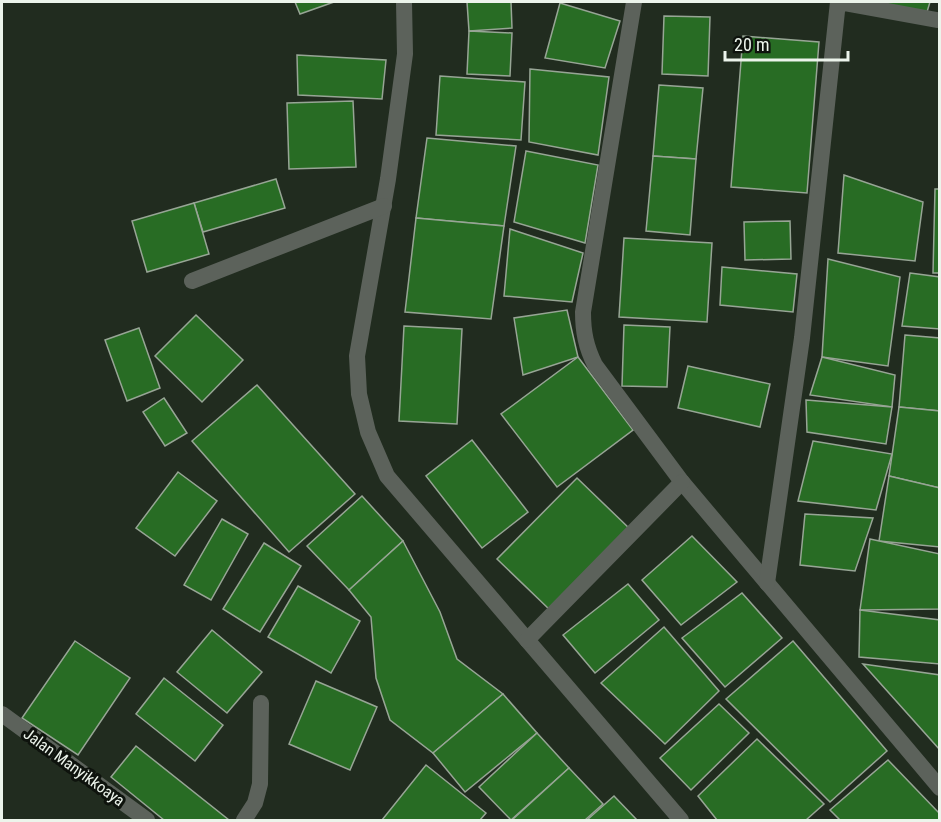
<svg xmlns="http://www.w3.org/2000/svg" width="941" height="822" viewBox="0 0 941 822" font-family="'Roboto Condensed',sans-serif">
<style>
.building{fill:#286c24;stroke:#97a595;stroke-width:1.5}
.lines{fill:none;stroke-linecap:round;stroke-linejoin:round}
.service{stroke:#5c625b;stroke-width:16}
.minor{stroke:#5c625b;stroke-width:16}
.labels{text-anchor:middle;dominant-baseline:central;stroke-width:6;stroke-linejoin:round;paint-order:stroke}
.street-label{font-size:16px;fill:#ecf4eb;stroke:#0e130d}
</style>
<rect width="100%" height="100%" fill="#212c1f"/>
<g class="building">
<path d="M295,2H334L300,14Z"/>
<path d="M467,2H511L512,28L469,31Z"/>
<path d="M875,2H930L927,12Z"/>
<path d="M560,3L620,21L605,68L545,58Z"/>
<path d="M664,16L710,17L708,76L662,74Z"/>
<path d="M469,31L512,33L510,76L467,74Z"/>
<path d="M743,36L819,42L807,193L731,187Z"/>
<path d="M297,55L386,60L382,99L298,95Z"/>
<path d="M530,69L609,77L598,155L529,142Z"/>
<path d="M440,76L525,82L521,140L436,135Z"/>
<path d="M659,85L703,88L696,159L653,156Z"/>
<path d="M353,101L356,167L289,169L287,103Z"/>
<path d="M427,138L516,146L504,226L416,218Z"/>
<path d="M526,151L598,165L585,243L514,222Z"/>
<path d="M653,156L696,159L690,235L646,231Z"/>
<path d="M844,175L923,202L915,261L838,253Z"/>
<path d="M276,179L285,208L203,232L194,203Z"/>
<path d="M935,189H940V273H933Z"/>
<path d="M194,203L209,254L147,272L132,221Z"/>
<path d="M416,218L504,226L491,319L405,312Z"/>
<path d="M790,221L791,259L745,260L744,222Z"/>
<path d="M510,229L583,253L572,302L504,296Z"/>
<path d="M624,238L712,243L707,322L619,317Z"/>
<path d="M828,259L900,277L888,366L822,357Z"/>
<path d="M722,267L797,274L793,312L720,305Z"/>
<path d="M910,273L940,277V329L902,326Z"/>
<path d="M567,310L578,357L523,375L514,318Z"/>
<path d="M196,315L243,360L202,402L155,356Z"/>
<path d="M624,325L670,327L667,387L622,386Z"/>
<path d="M404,326L462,329L457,424L399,421Z"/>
<path d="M139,328L160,388L127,401L105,340Z"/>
<path d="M905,335L940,338V411L899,407Z"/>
<path d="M578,357L633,430L557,487L501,414Z"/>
<path d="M822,357L895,375L892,407L810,395Z"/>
<path d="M688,366L770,384L760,427L678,408Z"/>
<path d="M257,385L355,494L289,552L192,441Z"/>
<path d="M164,398L187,433L165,446L143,412Z"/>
<path d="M806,400L892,407L886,444L807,432Z"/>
<path d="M899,407L940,411V488L889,476Z"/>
<path d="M472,440L528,512L482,548L426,476Z"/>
<path d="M813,441L892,454L876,510L798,501Z"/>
<path d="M178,472L217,501L175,556L136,528Z"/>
<path d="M889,476L940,488V547L879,541Z"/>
<path d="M577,478L631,530L551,611L497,559Z"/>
<path d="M362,496L403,541L349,590L307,546Z"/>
<path d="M805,514L873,518L855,571L800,565Z"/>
<path d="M222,519L248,534L211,600L184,585Z"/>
<path d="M692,536L737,582L681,625L642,580Z"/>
<path d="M870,539L940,554V609L860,610Z"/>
<path d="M403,541L440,612L457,659L503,694L433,753L390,720L376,678L371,617L349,590Z"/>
<path d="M264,543L301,566L260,632L223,609Z"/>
<path d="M628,584L659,620L595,673L563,635Z"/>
<path d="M298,586L360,621L331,673L268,637Z"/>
<path d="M742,593L782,638L725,687L682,638Z"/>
<path d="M860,610L940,620V664L859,657Z"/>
<path d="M664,627L719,691L665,744L601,683Z"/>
<path d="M212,630L262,672L227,713L177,672Z"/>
<path d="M75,641L130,678L78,755L22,718Z"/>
<path d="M793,641L887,751L830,802L726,699Z"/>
<path d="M863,664L940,675V750Z"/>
<path d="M164,678L223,725L195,761L136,714Z"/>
<path d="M316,681L377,707L350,770L289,744Z"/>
<path d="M503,694L537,733L465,792L433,753Z"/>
<path d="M719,704L749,733L691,790L660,758Z"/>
<path d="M537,733L569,768L511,820L479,787Z"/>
<path d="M757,739L824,804L806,820H717L698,796Z"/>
<path d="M136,746L229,820H164L111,777Z"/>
<path d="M888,760L940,814V820H840L830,810Z"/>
<path d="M426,765L486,813L480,820H382Z"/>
<path d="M569,768L603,804L585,820H512Z"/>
<path d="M614,796L637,820H587Z"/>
</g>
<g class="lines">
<path class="service" d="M244,820L255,803L260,784L261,703"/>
<g class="minor">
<path d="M404,2L405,54L388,179L357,356L359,394L368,432L387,476L681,820"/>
<path d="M634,2L583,312C583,332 586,347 595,365L682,482L940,788"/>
<path d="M192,281L384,206"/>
<path d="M767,583L802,338L838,2L937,20"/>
<path d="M527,640L682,482"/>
<path d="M2,714L147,820"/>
</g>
</g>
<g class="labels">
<g class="street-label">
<text transform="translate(74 767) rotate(36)">Jalan Manyikkoaya</text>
</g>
</g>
<rect width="941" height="822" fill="none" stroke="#ecf4eb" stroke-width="6"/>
<path d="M725 51v9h123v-9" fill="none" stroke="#ecf4eb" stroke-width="3"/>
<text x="734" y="51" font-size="18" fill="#ecf4eb" stroke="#0e130d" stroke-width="4.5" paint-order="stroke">20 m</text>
</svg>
